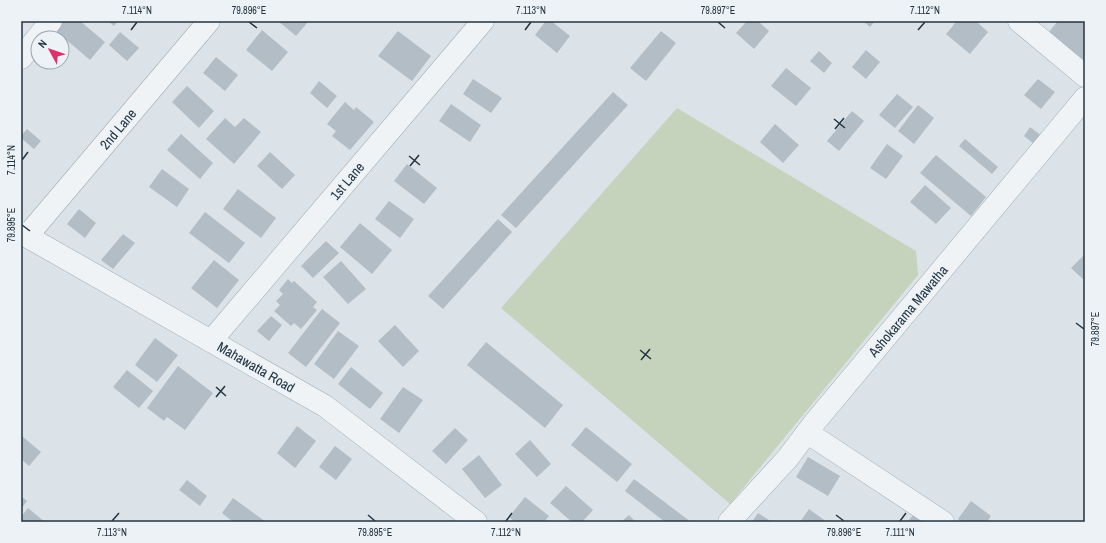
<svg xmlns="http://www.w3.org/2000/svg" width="1106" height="543" viewBox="0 0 1106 543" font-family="'Archivo Narrow',sans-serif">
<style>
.green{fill:#c6d3bc}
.building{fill:#b3bdc6}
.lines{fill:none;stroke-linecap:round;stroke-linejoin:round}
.minor-casing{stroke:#a1abb2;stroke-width:23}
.minor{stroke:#eff3f6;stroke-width:22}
.ticks{fill:none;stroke:#243440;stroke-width:1.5}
.labels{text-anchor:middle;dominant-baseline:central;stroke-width:3;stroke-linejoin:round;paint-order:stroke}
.street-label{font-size:14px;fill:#243440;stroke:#ecf2f6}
.neatline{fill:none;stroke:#243440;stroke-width:1.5}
.ticks-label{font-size:10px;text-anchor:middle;fill:#243440}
</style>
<rect width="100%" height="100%" fill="#dce3e8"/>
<path class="green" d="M677,108L916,251L918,275L730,504L501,308Z"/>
<g class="building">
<path d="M64,21H80L105,42L90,60L56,31Z"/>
<path d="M108,21H118L114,26Z"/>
<path d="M278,21H308V22L296,36Z"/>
<path d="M546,21H551L570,36L557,53L535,35Z"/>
<path d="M747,21H758L769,31L754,49L736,33Z"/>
<path d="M863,21H875L870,27Z"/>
<path d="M957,21H976L988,32L970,54L946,34Z"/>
<path d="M1058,21H1085V58L1082,62L1048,33Z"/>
<path d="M262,30L288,52L272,71L246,50Z"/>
<path d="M398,31L431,56L412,81L378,56Z"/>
<path d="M661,31L676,43L646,81L630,68Z"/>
<path d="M120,32L139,48L127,61L109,45Z"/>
<path d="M866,50L880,62L866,79L852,67Z"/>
<path d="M819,51L832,63L824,73L810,61Z"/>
<path d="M216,57L238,75L225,91L203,73Z"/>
<path d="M786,68L811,88L796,106L771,86Z"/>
<path d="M473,79L502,98L491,113L463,94Z"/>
<path d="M1038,79L1055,92L1041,109L1024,95Z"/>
<path d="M319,81L337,96L327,108L310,93Z"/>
<path d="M187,86L214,111L199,128L172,102Z"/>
<path d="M613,92L628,105L516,228L501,215Z"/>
<path d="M897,94L913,107L895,128L879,115Z"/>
<path d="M345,102L354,110L356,107L374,122L350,150L332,136L336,131L327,124Z"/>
<path d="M451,104L481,125L470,142L439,121Z"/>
<path d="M918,105L934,118L914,144L898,131Z"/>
<path d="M852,111L864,121L839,151L827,141Z"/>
<path d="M225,118L235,127L244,118L261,132L234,164L206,139Z"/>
<path d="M775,124L799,145L783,163L760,142Z"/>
<path d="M1030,127L1046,139L1039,148L1024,136Z"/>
<path d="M27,129L41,141L34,149L21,138V136Z"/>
<path d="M181,134L213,163L200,179L167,150Z"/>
<path d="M965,139L998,167L992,174L959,146Z"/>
<path d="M887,144L903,156L886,179L870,168Z"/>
<path d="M270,152L295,175L282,189L257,166Z"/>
<path d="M936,155L986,197L971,216L920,173Z"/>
<path d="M407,164L437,188L424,204L394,181Z"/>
<path d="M162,169L189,189L177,207L149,187Z"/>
<path d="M925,185L951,208L936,224L910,202Z"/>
<path d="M238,189L276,218L261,238L223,209Z"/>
<path d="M389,201L414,219L400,238L375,219Z"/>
<path d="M79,209L96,223L85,238L67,224Z"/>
<path d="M205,212L245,243L229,263L189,233Z"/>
<path d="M498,219L512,232L443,309L428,296Z"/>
<path d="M360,223L392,250L372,274L340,247Z"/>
<path d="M123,234L135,243L113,269L101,260Z"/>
<path d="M326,241L339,253L313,278L301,266Z"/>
<path d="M1085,254V281L1071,268Z"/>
<path d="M214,260L239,280L217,308L191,288Z"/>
<path d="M341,261L366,289L348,304L323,277Z"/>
<path d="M288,279L292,283L294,281L317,302L313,307L317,310L301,329L294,323L291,326L274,311L280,305L276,301L283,294L279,290Z"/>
<path d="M322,309L340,323L306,367L288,353Z"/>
<path d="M271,316L282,325L269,341L257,331Z"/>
<path d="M395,325L419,351L403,367L378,341Z"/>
<path d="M338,331L359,346L334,379L314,364Z"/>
<path d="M155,338L178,355L157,382L135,365Z"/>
<path d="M486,342L563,405L545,428L467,365Z"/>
<path d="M178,366L213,393L185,430L167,417L164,421L147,408Z"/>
<path d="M351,367L383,393L370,409L338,384Z"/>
<path d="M127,370L153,391L139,408L113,387Z"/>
<path d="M403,387L423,400L399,433L380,419Z"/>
<path d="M297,426L316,441L295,468L277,453Z"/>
<path d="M586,427L632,464L617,482L571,445Z"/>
<path d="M455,428L468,440L446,464L432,451Z"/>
<path d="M23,437L41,452L29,466L21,459V438Z"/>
<path d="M530,440L551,464L537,477L515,454Z"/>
<path d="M335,446L352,459L336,480L319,467Z"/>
<path d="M479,455L502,485L485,498L462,469Z"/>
<path d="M808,457L840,476L828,496L796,477Z"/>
<path d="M634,479L691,522H665L625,491Z"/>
<path d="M187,480L207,496L200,506L179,490Z"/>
<path d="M566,486L593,510L582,522H572L550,503Z"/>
<path d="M21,496L27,501L21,509Z"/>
<path d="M525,497L549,516L544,522H515L509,517Z"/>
<path d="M233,498L266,522H233L222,513Z"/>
<path d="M971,501L991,516L987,522H962L958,519Z"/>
<path d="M28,508L45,522H21V517Z"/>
<path d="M809,509L827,522H800Z"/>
<path d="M758,513L772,522H752Z"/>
<path d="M914,514L923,522H907Z"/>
<path d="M629,515L636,522H621Z"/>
</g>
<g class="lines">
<g class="minor-casing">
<g id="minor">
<path d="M1019,21L1085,76"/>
<path d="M21,58L51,21"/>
<path d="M21,233L325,406L476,522"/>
<path d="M27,236L209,21"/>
<path d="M211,341L483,21"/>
<path d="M808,433L943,522"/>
<path d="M729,522L787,459L815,422L1085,98"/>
</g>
</g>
<use href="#minor" class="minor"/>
</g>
<path class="ticks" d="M249,22L257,28M718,22L725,28M131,30L137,22M525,30L531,22M918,30L925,22M834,119L845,128M835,129L844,118M409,156L420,165M22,160L28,152M410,166L419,155M22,225L30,231M1076,323L1084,329M640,350L651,359M641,360L650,349M216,387L226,396M216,397L225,386M368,515L375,521M836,515L844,521M112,521L119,513M506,521L512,513M900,521L906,513"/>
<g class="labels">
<g class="street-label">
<text transform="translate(118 129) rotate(-50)">2nd Lane</text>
<text transform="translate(347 181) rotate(-50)">1st Lane</text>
<text transform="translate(908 311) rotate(-50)">Ashokarama Mawatha</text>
<text transform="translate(256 367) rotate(30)">Mahawatta Road</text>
</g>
</g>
<rect width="1106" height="543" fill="none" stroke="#ecf2f6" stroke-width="44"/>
<g transform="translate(50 50) rotate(310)"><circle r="19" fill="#ecf2f6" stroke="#9ca6ad"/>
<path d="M0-3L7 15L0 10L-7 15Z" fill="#dc326b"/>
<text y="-6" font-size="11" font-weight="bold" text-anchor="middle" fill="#243440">N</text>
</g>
<rect x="22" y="22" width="1062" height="499" class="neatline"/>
<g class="ticks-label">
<text x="137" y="14">7.114°N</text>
<text x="249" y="14">79.896°E</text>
<text x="531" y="14">7.113°N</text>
<text x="718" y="14">79.897°E</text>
<text x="925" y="14">7.112°N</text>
<text transform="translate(11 160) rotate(-90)" y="4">7.114°N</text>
<text transform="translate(11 225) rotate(-90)" y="4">79.895°E</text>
<text transform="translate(1095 329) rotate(-90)" y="4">79.897°E</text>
<text x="112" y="536">7.113°N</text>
<text x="375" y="536">79.895°E</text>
<text x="506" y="536">7.112°N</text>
<text x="844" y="536">79.896°E</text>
<text x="900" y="536">7.111°N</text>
</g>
</svg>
